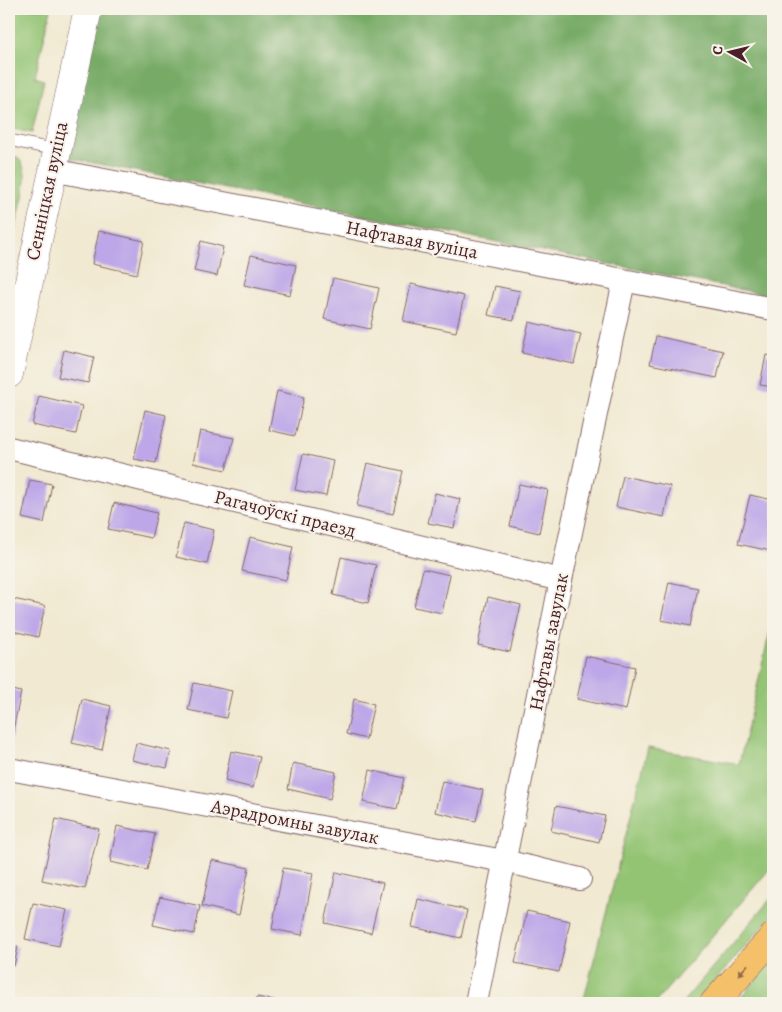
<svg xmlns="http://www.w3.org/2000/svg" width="782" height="1012" viewBox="0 0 782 1012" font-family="Alegreya,serif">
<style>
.green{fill:#93c473;stroke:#6e724f}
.forest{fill:#76aa65;stroke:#606448}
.building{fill:#bda7e8}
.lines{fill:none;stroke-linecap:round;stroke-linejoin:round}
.service-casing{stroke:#846665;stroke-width:13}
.minor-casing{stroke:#846665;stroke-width:24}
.tertiary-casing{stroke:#846665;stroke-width:29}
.primary-casing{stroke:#846665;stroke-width:29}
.service{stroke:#fff;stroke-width:11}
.minor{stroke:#fff;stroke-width:22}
.tertiary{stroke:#fff;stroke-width:28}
.primary{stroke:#f4c16a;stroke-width:28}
.oneway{fill:#966847}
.labels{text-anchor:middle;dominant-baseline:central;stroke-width:4;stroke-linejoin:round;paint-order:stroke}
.street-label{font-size:19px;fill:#4a1f2b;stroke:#f7f3e8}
</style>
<rect width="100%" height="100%" fill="#f7f3e8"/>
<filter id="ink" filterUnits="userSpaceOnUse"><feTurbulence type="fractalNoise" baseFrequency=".02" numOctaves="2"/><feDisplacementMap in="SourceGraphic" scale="10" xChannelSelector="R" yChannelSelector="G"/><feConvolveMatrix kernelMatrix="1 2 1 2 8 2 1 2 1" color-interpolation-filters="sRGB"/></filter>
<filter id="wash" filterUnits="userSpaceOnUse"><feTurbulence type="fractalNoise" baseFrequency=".0096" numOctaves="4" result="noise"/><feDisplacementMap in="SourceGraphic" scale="20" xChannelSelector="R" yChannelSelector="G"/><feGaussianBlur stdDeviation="1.12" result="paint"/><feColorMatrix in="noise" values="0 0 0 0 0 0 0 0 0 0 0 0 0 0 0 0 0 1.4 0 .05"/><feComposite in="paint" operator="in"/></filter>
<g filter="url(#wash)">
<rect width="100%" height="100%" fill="#f1e9d1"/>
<g class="green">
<path d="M9,9H51L35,77L44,80L32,133L13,129L9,151Z"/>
<path d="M9,153C15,156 21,159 23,166C31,184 13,232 9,252Z"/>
<path d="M773,618V865L655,1003H583L648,748L739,764Z"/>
<path d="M773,896V914L696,1003H682Z"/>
<path d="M773,961V1003H736Z"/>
</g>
<path class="forest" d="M98,9H773V296L68,158Z"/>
<g id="blocks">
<g class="building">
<path d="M99,231L144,241L137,274L92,264Z"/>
<path d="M201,241L223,247L217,276L194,271Z"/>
<path d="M251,255L296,265L290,295L244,285Z"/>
<path d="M333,278L379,288L370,329L324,319Z"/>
<path d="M411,284L464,296L456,332L403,321Z"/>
<path d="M495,286L520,291L514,320L488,315Z"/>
<path d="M529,322L581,334L574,364L522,353Z"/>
<path d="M656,336L723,351L717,378L650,364Z"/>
<path d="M64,350L94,357L88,383L58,377Z"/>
<path d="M766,355L773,356V387L760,385Z"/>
<path d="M277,391L304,397L295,436L269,430Z"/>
<path d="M39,396L82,406L76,434L32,425Z"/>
<path d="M145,410L166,415L156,463L134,459Z"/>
<path d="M200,431L234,438L226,470L193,463Z"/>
<path d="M303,454L333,461L326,496L295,490Z"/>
<path d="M367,463L403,471L393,514L357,506Z"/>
<path d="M623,476L670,486L664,517L616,507Z"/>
<path d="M30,480L52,484L44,523L22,518Z"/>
<path d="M519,484L548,490L539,533L510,526Z"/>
<path d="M435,493L460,499L454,528L428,523Z"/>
<path d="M750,495L773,500V540L771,551L738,544Z"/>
<path d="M114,503L157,513L151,538L108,529Z"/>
<path d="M184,523L214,530L207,564L176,557Z"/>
<path d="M250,537L293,547L286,580L242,571Z"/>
<path d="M341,557L376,565L368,603L333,595Z"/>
<path d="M423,569L450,575L442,613L414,607Z"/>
<path d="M669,582L698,588L690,626L661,620Z"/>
<path d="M488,597L521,605L510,652L478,645Z"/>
<path d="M9,598L45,606L38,637L9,630Z"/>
<path d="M586,656L635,667L626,710L577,699Z"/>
<path d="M194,683L232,691L226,718L188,710Z"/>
<path d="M9,689L21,692L11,740L9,739Z"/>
<path d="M82,699L111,706L102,750L72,743Z"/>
<path d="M354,699L374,704L366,739L346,734Z"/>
<path d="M136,743L171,751L167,768L132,760Z"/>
<path d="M231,751L260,757L253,788L225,781Z"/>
<path d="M293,763L336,772L330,799L288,789Z"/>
<path d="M370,770L404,778L397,809L363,802Z"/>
<path d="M442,781L483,790L476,821L435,812Z"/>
<path d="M556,806L605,816L599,842L551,831Z"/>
<path d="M56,819L99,829L85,889L42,880Z"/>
<path d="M117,826L155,834L147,870L110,862Z"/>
<path d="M212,860L249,868L239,915L202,906Z"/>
<path d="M283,868L313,873L302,935L272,929Z"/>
<path d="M336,872L383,883L371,933L325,923Z"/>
<path d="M160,897L200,906L194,934L153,925Z"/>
<path d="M418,899L467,910L461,938L412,927Z"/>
<path d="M33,903L67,910L59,946L25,939Z"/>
<path d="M527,911L570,921L559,972L515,963Z"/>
<path d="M9,945L18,947L14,966L9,965Z"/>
<path d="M257,997L278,1001V1003H256Z"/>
</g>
</g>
</g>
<g filter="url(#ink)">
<use href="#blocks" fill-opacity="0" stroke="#846665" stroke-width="1"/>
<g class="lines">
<g class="service-casing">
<path id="service" d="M9,140L56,150"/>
</g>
<g class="minor-casing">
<g id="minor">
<path d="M52,170L773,309"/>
<path d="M9,448L561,580"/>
<path d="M9,769L504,861L580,879"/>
<path d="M476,1003L561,580L624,281"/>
</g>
</g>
<g class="tertiary-casing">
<path id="tertiary" d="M9,374L88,9"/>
</g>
<g class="primary-casing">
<path id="primary" d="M714,1003L773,937"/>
</g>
<use href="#service" class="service"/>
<use href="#minor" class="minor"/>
<use href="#tertiary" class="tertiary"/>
<use href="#primary" class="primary"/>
</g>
<defs><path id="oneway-solid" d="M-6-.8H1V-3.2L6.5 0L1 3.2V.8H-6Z" transform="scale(1.25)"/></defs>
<use class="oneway" href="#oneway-solid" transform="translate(743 970) rotate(132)"/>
</g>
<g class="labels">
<g class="street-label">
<text transform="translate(47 191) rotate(-78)">Сенніцкая вуліца</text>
<text transform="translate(412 240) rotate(11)">Нафтавая вуліца</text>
<text transform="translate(285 514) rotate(14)">Рагачоўскі праезд</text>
<text transform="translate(549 642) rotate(-79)">Нафтавы завулак</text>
<text transform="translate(295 822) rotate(11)">Аэрадромны завулак</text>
</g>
</g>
<rect width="782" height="1012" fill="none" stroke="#f7f3e8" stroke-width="30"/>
<g transform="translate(730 52) rotate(278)" stroke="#f7f3e8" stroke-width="4" paint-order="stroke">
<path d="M0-4L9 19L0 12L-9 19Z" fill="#4a1f2b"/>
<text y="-8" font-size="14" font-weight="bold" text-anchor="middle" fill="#4a1f2b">С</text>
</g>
</svg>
